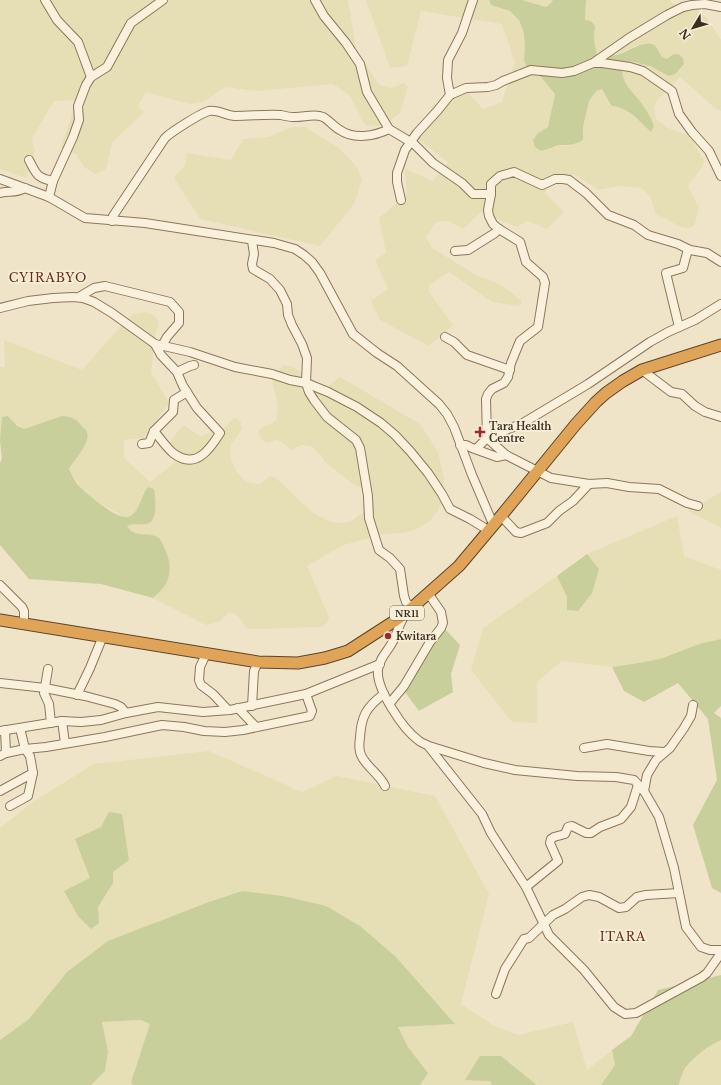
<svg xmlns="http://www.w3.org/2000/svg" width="721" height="1085" viewBox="0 0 721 1085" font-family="'Libre Baskerville',serif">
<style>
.farmland{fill:#e6deb5}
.green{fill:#c9cf9b}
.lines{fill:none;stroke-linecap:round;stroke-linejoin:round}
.minor-casing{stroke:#8d765c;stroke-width:10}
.highway-casing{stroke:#5b4430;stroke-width:13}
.minor{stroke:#faf1dc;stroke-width:8}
.highway{stroke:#e0a458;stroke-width:11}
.poi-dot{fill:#9e2a2b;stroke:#f7eed8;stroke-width:1.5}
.labels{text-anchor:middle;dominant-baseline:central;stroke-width:3.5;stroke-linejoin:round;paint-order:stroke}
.shield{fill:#f7eed8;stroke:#756857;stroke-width:1}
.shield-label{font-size:9px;font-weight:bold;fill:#3d2e20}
.poi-label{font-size:10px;font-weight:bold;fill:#3d2e20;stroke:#f7eed8;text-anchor:start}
.quarter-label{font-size:12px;letter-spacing:1px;fill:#6b2e1e;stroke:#f7eed8}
</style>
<rect width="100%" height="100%" fill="#f0e4c8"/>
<g class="farmland">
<path d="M0,0H348L356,49L379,85L392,88L404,83L408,87L400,113L390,121L378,126L365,125L350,96L333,84L257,91L225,87L203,102L189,104L146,92L138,106L144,112L112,143L106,169L95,174L84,167L77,155L61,147L77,100L54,101L32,138L35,151L26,178L0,169Z"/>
<path d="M366,0H489L491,5L510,11L519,20L524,33L525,47L524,60L526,66L542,78L555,94L548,127L537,134L554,148L559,145L565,146L583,140V127L589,101L596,90L602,89L606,94L607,101L612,106H619L624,109L652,132L640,102L625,82L622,76V70L630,61L650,66L669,76L672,55L668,59L662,57L655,45L635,46L617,55L597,57L594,39L595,26L585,21L586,0H670L673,4L695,8L706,17L721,40V111L716,109L680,77L657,101L654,107L656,119L668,128L690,136L704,161L703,166L688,186L699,208L694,226L688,228L681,227L656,214L650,196L641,188L619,186L598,190L574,174L548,187L545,193L564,212L547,229L528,221L517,227L481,212L463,229L449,221L436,222L426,237L432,248L476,275L501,285L522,301L519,306L492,302L449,272L429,285V292L453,325L429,346L380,320L371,301L388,289L375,260L386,253L379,218L407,194L405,169L433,181L448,162L416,138L433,105L466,91L483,109L502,102L515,62L502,24L421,11L407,66L390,68Z"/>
<path d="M522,0H553L551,3L546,7Z"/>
<path d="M292,127H305L339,148L357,167L362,180L354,204L320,246L200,219L174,178L185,165L187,153L231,160L243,139L268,137Z"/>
<path d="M146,312L153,315L158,320V327L156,332L151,372L169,403L144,438L124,440V458L150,482L173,464L181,453L170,442L183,425L200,436L226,427L230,421L235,418L241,422L242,429L231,445L230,452L231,459L237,472L246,482L260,484L270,476L276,478L313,513L331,522L337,523L350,522L365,511L373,501L370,491L354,485L324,461L321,455L311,446L302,445L291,450L281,441L275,440L269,443L263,441L259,435V430L265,426L271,424L276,420L278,408L272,379L283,365L293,367L326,388L340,377L420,424L438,452L444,479L441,503L438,511L430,521L415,530L402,533L383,534L344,545L307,566L329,617L327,623L322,627L253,629L246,628L239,617L234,613H228L219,622L206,625L153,598L166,584L156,536L136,534L130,531L127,526L134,523L147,524L144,492L136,512L130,516L124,517L94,500L85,490L80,487L69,469L85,445L68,416H62L24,429L17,426L8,416L0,441V367H5L4,340L82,370L128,318L133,314Z"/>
<path d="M721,492V528L688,511Z"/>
<path d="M677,516L684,556L721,570V639L699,644L663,658L645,662L612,667L562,661L537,682V723L512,722L471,670L483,628L557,576L567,597V610L599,569L587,554Z"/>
<path d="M209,751L302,792L337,776L435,796L489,894L461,1004L493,1025L518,1035L573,1022L587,1070L612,1050L615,1065L601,1085H537L509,1062L490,1081L492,1085H420L428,1073L408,1047L398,1027L455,1024L396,957L242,891L206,903L158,921L67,972L29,1019L0,1040V828L33,802L94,764Z"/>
<path d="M141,1020L150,1024L131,1082L133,1085H91L105,1071L108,1051L102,1022Z"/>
<path d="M721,1040V1085H679L684,1070L695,1058L715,1042Z"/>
</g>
<g class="green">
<path d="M489,0H522L546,7L551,3L553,0H586L585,20L591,21L595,26L594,39L597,57C603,56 610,56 616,55C630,52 640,40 655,45L662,57L667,59L672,55L678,54L683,58L684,64L675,74L669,76L650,66L630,61L622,70C622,83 632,91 639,100C645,108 651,117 654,126L651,132C640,122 628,107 612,106C607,100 606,95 602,89L596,91L589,101L583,127V140C573,145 571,145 560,145C557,145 545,150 541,151L535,147L533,140L537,134L548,127L555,94L542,78L526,66L524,60L525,47L524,33L519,20L510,11L491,5Z"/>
<path d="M8,416L17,426L24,429L62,416C69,416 77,419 81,425C83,427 86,430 87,432C91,443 74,460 69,469C72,474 75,483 80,487C89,495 118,522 130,516C140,511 141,495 148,487L154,489C155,498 159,522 146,524C139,525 134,523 127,526C134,538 144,532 155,536C160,537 162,543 164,547C170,559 172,571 166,584C163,589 157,594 153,598L101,584L29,579L0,545V463L2,458L0,441L2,417Z"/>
<path d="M587,554L599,569L592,593L578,611L567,610V597L557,576Z"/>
<path d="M441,628L446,630L460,645L451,674L453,692L419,711L402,688Z"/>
<path d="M721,639V706L714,713L721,718V893L712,888L693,825L717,780L708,719L678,683L644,702L624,691L612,667L645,662L663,658L699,644Z"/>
<path d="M109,812L122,814L129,860L113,872V883L98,907L99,923L91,929L78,916L64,891L90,878L75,839L101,827Z"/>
<path d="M242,891L283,896L326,906L360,926L396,957L455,1024L398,1027L408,1047L428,1073L420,1085H133L131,1082L150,1024L141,1020L102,1022L108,1051L105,1071L91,1085H0V1040L29,1019L67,972L108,941L206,903Z"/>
<path d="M721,975V1040C710,1044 690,1060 684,1070C682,1074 680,1080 679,1085H601L615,1065L612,1050L631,1036L658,990Z"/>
<path d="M480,1056H501L537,1085H492L490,1081L465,1080Z"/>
</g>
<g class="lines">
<g class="minor-casing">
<g id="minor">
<path d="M45,0L57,20L78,42L91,77"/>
<path d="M315,0L324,16L346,43L360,64L367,92L389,129"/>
<path d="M594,63H602L630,67L643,71L672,91L679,114L692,132L709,151L721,176"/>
<path d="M450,95L447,78L448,60L462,33L473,0"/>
<path d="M29,160C36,174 37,178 53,181"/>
<path d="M0,179L49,197L85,218L145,223L274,243L295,249L304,255L312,262L320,273L353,334L377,353L397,366L439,404L447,414L454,427L472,475L493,524"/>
<path d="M0,193C10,190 14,194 25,188"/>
<path d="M49,197L53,181L73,137L79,120L78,106L86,85L91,77L107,67L131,23L163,0"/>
<path d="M401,200L397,182V173L405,150L417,133L438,110L450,95L466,88L488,87L496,85L503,81L531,70L562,73L574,71L593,63L629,38L667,15L683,7L692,5L705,4L721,7"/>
<path d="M112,221L113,216L165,138C171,132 201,113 209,111C218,109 226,116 235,116C251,116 266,114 281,115C285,116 289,117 293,117C302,118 314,113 323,117C329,120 334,127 340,130C354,140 375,136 389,129L414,144L433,163L462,183L473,194H491"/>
<path d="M252,241L254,254L252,264L253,269L270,279L280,290L287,304L288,315L292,325L302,344L307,358L306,383L309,392L314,400L327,417L356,440L360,448L368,496L369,518L379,550L390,558L400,569L404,596L406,602L412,608"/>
<path d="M455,251L468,250L495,233L499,229"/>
<path d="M79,297L94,288L105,286L170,302L179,312V323L167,337L162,346"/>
<path d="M0,308L28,301L53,298L73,297L83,298L94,302L112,313L155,344L190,352L235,367L272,374L290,380L306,383L328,392L357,407L381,423L395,435L410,451L428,473L442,494L450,509L470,519L488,530"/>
<path d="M679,327L666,273L683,268L688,249"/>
<path d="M445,337L454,342L467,355L510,370"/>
<path d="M642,370L671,392L682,394L695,406L705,412L721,417"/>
<path d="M177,372L190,366L194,365"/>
<path d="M154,431C160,438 166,447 173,453C195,470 209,451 220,433L197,408L183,386L177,372L161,355L155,344"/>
<path d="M142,444L149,443L154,431L173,412L174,400L187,392"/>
<path d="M460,445H466L472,448L497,457L506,455"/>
<path d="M476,449L487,438L523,423L588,384L650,342L668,332L695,320L721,304"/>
<path d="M698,506L687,503L659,489L629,487L607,483L589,484L551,478L506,455L487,438L486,399L488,394L492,389L504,383L508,377L511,363L520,341L538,327L545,283L543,277L526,262L520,242L499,229L493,224L489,216L488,210L491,194V184L500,176L514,172L542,185L555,179H563L569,180L586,193L608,215L634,225L648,235L678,244L690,250L707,253L721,262"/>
<path d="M501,516L516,532L521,533L547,523L559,511L573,501L589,484"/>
<path d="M0,585L22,607L24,611V624"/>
<path d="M405,615C399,624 397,634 392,643C387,652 379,659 378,670C376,689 403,729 418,740C421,743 425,744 429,746L484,763L515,770L577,776L616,777L634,780L644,791L659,817L674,868L686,927L701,947L710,950H721"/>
<path d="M206,654L200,667L199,680L201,685L213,694L228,710"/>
<path d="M48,669L44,693L49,704L51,723"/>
<path d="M0,683L45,688L85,696L115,704L121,707L126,713"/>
<path d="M384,694C366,707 361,717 360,738C359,744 359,752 362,757C368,768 380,775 385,786"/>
<path d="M77,695L90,668L103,636"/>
<path d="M390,703L404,686L430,642L441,628L443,623L441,612L428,593"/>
<path d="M252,706L254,671L258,662"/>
<path d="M238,708L256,727"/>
<path d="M62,721L65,743"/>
<path d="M5,730L6,753"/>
<path d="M0,731L62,721L81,722L101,720L126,713L158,707L203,712L230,710L306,694L380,664"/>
<path d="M429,747L482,814L491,833L526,887L549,935L584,970L614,1007L625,1014L636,1013L702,977L707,973L721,953"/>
<path d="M584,748L607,744L649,751L664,752"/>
<path d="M0,756L6,753L25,749L46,747L105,737L162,725L184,727L204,731L225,732L243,730L310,716L312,711L306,694"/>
<path d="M0,791L33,773"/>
<path d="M644,791L647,775L656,760L670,748L684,728L691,716L693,705"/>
<path d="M10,806L28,796L33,773L30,756L25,749L20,728"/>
<path d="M526,887L558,861L550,843L551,839L554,837L565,834L568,827L572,826L586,833H591L600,827L621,819L631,807L638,785"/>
<path d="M496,994L505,969L524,939L529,938L553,915L565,909L582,897L589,895L599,897L619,908L626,907L637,897L646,895L679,893"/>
</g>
</g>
<g class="highway-casing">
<path id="highway" d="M0,620L258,662L298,663L325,658L348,651L393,622L406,613L459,566L501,516L576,424L596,402L606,393L623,381L642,370L721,345"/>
</g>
<use href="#minor" class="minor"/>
<use href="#highway" class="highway"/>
</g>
<g class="poi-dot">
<path d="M478 426h4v4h4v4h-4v4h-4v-4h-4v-4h4z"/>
<circle cx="388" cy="636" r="4"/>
</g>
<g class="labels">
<rect class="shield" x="390" y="606" width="34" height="14" rx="3"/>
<g class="shield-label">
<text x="407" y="613">NR11</text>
</g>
<g class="poi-label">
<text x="489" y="426">Tara Health<tspan x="489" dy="12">Centre</tspan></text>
<text x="396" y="636">Kwitara</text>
</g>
<g class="quarter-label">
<text x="48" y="277">CYIRABYO</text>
<text x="623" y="936">ITARA</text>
</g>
</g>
<g transform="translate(693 28) rotate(232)" stroke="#f7eed8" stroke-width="3" paint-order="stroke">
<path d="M0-3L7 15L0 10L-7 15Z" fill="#3d2e20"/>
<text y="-6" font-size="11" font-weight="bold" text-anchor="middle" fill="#3d2e20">N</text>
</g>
</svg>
